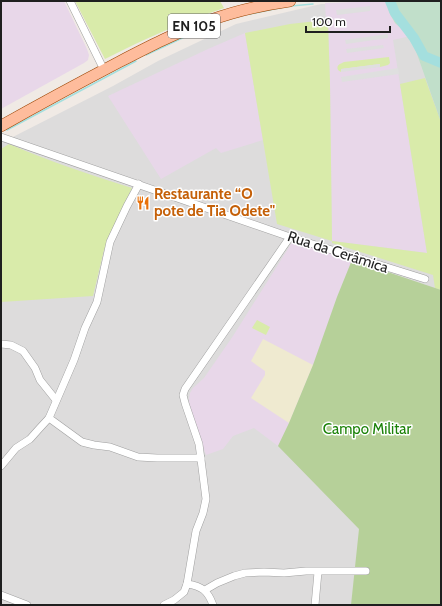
<svg xmlns="http://www.w3.org/2000/svg" width="442" height="606" viewBox="0 0 442 606" font-family="Cabin,sans-serif">
<style>
.residential{fill:#dddcdc}
.industrial{fill:#e8d7e9}
.farmland{fill:#efead0}
.grass{fill:#d9ebaa}
.forest{fill:#b6d099}
.wetland{fill:#c1dfca}
.parking{fill:#dfdfdf}
.lines{fill:none;stroke-linecap:round;stroke-linejoin:round}
.stream{stroke:#a4dfde;stroke-width:1.5}
.river{stroke:#a4dfde;stroke-width:10}
.street-casing{stroke:#a0a0a0;stroke-width:8}
.primary-casing{stroke:#9a4300;stroke-width:12}
.street{stroke:#fff;stroke-width:7}
.primary{stroke:#febc9c;stroke-width:11}
.labels{text-anchor:middle;dominant-baseline:central;stroke-width:3;stroke-linejoin:round;paint-order:stroke}
.shield{fill:#fff;stroke:#626262;stroke-width:1}
.shield-label{font-size:14px;font-weight:bold;fill:#1f1f1f}
.food-label{font-size:15px;font-weight:bold;fill:#c56008;stroke:#fff;text-anchor:start}
.street-label{font-size:15px;fill:#1f1f1f;stroke:#fff}
.park-label{font-size:15px;fill:#1b8208;stroke:#fff}
</style>
<rect width="100%" height="100%" fill="#f0eae5"/>
<path class="residential" d="M321,4L441,5V605H1V143L113,86L158,61L236,24Z"/>
<g class="industrial">
<path d="M1,1H64L87,49L89,55L88,60L84,63L1,109Z"/>
<path d="M387,1L389,12L395,23L411,36L393,40L427,253L332,241L330,84L328,22L326,20L325,3Z"/>
<path d="M245,33L263,140L221,153L216,148L161,179L108,96L208,49Z"/>
<path d="M293,241L352,260L337,297L313,365L289,423L278,446L254,428L233,436L223,449L206,455L191,412L189,400L190,393L193,388L204,378L233,336Z"/>
</g>
<path class="farmland" d="M263,339L313,365L289,423L251,398L265,375V371L251,361Z"/>
<g class="grass">
<path d="M75,1H220L224,8C183,22 144,39 105,59Z"/>
<path d="M326,20L328,22L330,84L332,241L427,253L400,84L425,78L441,122V290L435,288L433,275L332,243V241L277,224L245,33L290,24Z"/>
<path d="M389,57L390,63L388,65L380,67V64L341,69V72L338,70C336,65 340,64 344,62Z"/>
<path d="M9,144C49,161 90,175 132,188L118,217L104,250L93,296L1,302V149Z"/>
<path d="M257,320L270,327L266,335L252,328Z"/>
</g>
<path class="forest" d="M352,260L441,290V605H351L359,529L278,446L289,423L313,365L337,297Z"/>
<path class="wetland" d="M387,1H441V122L411,37L395,23L389,12Z"/>
<g class="parking">
<path d="M370,6V11L337,15L336,10Z"/>
<path d="M388,34V38L346,44L345,40Z"/>
<path d="M383,45L384,48L347,53L346,49Z"/>
<path d="M380,64V67L341,72V69Z"/>
<path d="M398,68L399,74L342,82L341,77Z"/>
</g>
<g class="lines">
<g class="stream">
<path d="M291,6L313,4"/>
<path d="M250,14L284,7"/>
<path d="M204,28L217,24"/>
<path d="M146,55L193,33"/>
<path d="M7,130L136,61"/>
</g>
<path class="river" d="M390,1L395,13L414,38L424,56L441,63"/>
<g class="street-casing">
<g id="street">
<path d="M70,1L104,70"/>
<path d="M1,137L290,237L425,279"/>
<path d="M1,344L11,345L23,351L35,368L40,380L56,400"/>
<path d="M49,418L82,442L94,445L110,447L138,457L157,458H201"/>
<path d="M1,466L16,448L30,439L38,430L49,418L74,360L85,328L97,302L110,242L127,206L139,184"/>
<path d="M187,584C202,586 208,591 213,605"/>
<path d="M205,590L217,583L234,576L245,573L264,572L284,573L306,571H366"/>
<path d="M1,595L27,605"/>
<path d="M164,605L174,600L184,592L187,584L196,531L203,513L206,499L199,444L185,403L183,395L185,389L290,237"/>
<path d="M315,605L318,572"/>
</g>
</g>
<g class="primary-casing">
<path id="primary" d="M1,126C40,104 79,83 119,62C148,47 177,32 208,21C235,11 262,5 290,1"/>
</g>
<use href="#street" class="street"/>
<use href="#primary" class="primary"/>
</g>
<defs>
<g id="restaurant-bare" transform="scale(1.08)"><path d="M-5-6h1v4h1v-4h1v4h1v-4h1v5L-1.5 .5V6h-2V.5L-5-1ZM5-6V6H3V1.5H1.5Q1.5-4 5-6Z" fill="#e8710a" stroke="#fff" stroke-width="2.5" paint-order="stroke"/></g>
</defs>
<g fill-rule="evenodd">
<use href="#restaurant-bare" x="143" y="203"/>
</g>
<g class="labels">
<rect class="shield" x="168" y="14" width="52" height="24" rx="3"/>
<g class="shield-label">
<text x="194" y="26">EN 105</text>
</g>
<g class="food-label">
<text x="154" y="194">Restaurante “O<tspan x="154" dy="17">pote de Tia Odete"</tspan></text>
</g>
<g class="street-label">
<text transform="translate(338 252) rotate(18)">Rua da Cerâmica</text>
</g>
<g class="park-label">
<text x="367" y="429">Campo Militar</text>
</g>
</g>
<rect width="442" height="606" fill="none" stroke="#1f1f1f" stroke-width="4"/>
<path d="M306 26v6h84v-6" fill="none" stroke="#1f1f1f" stroke-width="2"/>
<text x="312" y="26" font-size="12" fill="#1f1f1f" stroke="#ffffff" stroke-width="3" paint-order="stroke">100 m</text>
</svg>
